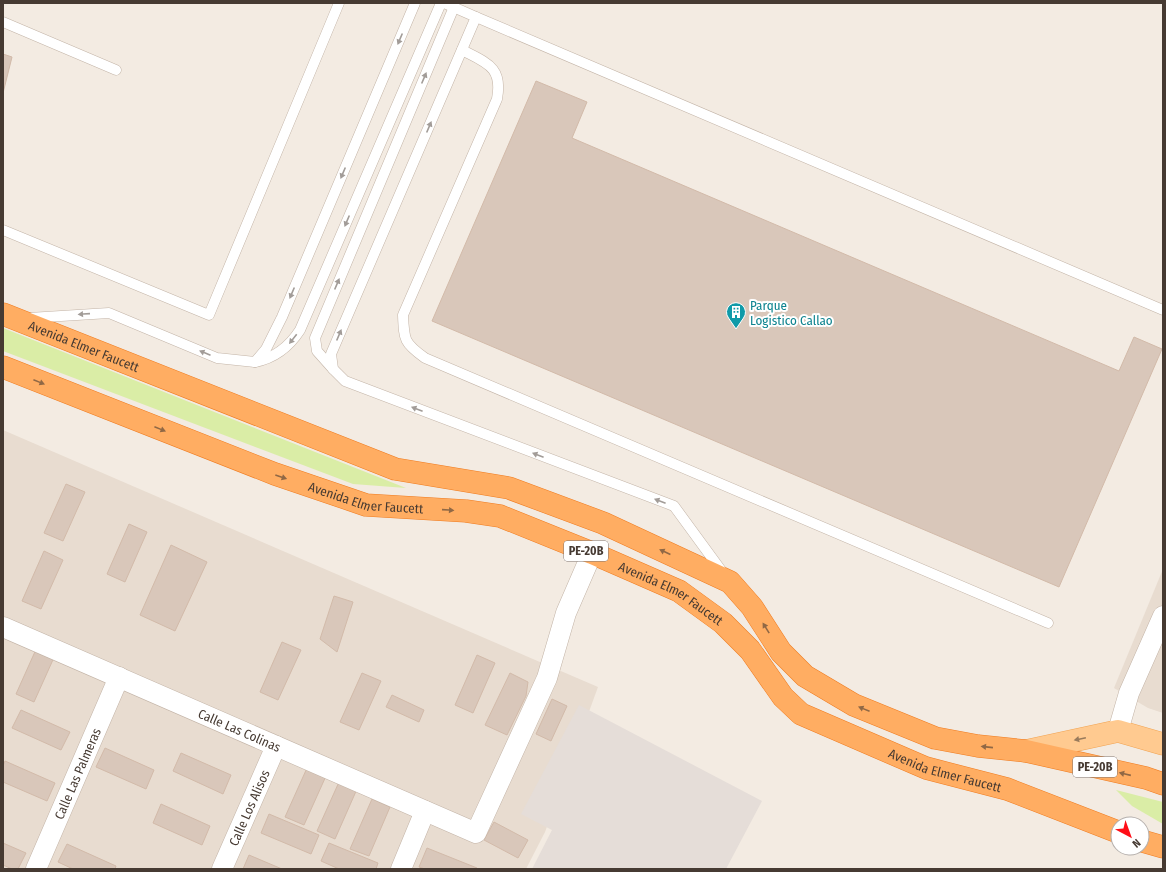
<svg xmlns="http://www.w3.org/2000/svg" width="1166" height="872" viewBox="0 0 1166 872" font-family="'Fira Sans Condensed',sans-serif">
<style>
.residential{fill:#e8dcd0}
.industrial{fill:#e5ddd8}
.green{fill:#daeda6}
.building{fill:#d9c7ba;stroke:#d2baa9}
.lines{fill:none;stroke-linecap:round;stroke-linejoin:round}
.lane-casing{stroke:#c3b4a7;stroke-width:11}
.street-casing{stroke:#c3b4a7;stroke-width:21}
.primary-casing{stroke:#f1a453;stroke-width:23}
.highway-casing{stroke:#ef7c21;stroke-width:23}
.lane{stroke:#fff;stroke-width:10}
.street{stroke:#fff;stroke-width:20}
.primary{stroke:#ffca90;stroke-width:22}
.highway{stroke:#ffad62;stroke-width:22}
.oneway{fill:#a29c98}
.oneway2{fill:#906845}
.oneway3{fill:#997b5c}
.labels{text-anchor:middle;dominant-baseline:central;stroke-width:4;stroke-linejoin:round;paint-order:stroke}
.shield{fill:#fff;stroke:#7e7570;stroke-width:1}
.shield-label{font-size:12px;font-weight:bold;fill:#463a32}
.culture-label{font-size:13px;fill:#0d838f;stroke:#fff;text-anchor:start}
.street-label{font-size:13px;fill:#463a32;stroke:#fff}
</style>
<rect width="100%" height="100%" fill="#f3ebe2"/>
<g class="residential">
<path d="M3,430L598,687L545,832L526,869H3Z"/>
<path d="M1163,569V713L1148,708L1114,688Z"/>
</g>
<path class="industrial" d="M579,705L762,801L726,869H532L552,830L521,814Z"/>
<g class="green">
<path d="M3,328L406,488L353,484L3,351Z"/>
<path d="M1116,790L1163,802V824L1132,806Z"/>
</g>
<g class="building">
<path d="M3,54L12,57L3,93Z"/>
<path d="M536,81L587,102L572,138L1119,371L1134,337L1162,349L1059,587L432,321Z"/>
<path d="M66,484L85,492L63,541L44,533Z"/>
<path d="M129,524L147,532L125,582L107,574Z"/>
<path d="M171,545L207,562L175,631L140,615Z"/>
<path d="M44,551L63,560L41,609L22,601Z"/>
<path d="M334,596L353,602L337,652L320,639Z"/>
<path d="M282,642L301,650L278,700L260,692Z"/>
<path d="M38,645L56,653L34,702L16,694Z"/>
<path d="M477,655L495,663L473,713L455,705Z"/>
<path d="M362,673L381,681L359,730L340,722Z"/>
<path d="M510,673L528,682L526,696L507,735L485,725Z"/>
<path d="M392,695L424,710L419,722L386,707Z"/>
<path d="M552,699L567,706L551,741L536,734Z"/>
<path d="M21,710L70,732L61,750L12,728Z"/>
<path d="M105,748L154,770L146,789L96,767Z"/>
<path d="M181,753L231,775L223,794L173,771Z"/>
<path d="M5,761L55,783L47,801L3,782V766Z"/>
<path d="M307,768L326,776L304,825L285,817Z"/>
<path d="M339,782L357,789L335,839L317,831Z"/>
<path d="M372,799L390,807L369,856L350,849Z"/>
<path d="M161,804L210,826L202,845L153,823Z"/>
<path d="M269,814L319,835L311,854L261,833Z"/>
<path d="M494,822L528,840L518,858L484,840Z"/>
<path d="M3,843L26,853L18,869H12L3,865Z"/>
<path d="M329,843L378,863L376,869H339L321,861Z"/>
<path d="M67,844L116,866L115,869H73L58,862Z"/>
<path d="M427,848L477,868V869H425L419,867Z"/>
<path d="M249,855L282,869H243Z"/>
</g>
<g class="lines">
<g class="lane-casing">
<g id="lane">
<path d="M444,3L476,17L331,354L333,369L345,381L674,506L723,573"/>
<path d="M476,17L1163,310"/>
<path d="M3,22L116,70"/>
<path d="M462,50C487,63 503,67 497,99L403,315C404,340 404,343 425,358L1048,623"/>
<path d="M3,230L209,315L339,3"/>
<path d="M29,318L109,313L217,358L255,362L266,349L282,317L415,3"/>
<path d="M255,362C275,358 289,347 300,330L441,3"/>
<path d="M333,369L317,351L315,338L454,7"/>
</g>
</g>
<g class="street-casing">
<g id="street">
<path id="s1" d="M3,627L476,833L547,678L566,613L592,553"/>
<path d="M1118,731L1129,693L1163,616"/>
<path id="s2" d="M36,869L119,677"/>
<path id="s3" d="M222,869L276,746"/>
<path d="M401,869L425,811"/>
</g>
</g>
<g class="primary-casing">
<path id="primary" d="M1026,751L1118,731L1163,744"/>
</g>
<g class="highway-casing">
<g id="highway">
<path id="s4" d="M3,314L395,469L509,488L603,523L730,582L752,607L781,652L805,676L854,705L935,738L978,746L1026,751L1146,778L1163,784"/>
<path id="s5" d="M3,367L275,474L366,505L466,511L500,516L592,553L679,591L723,623L750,650L783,697L801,714L926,768L1007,789L1118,832"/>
<path d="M1142,841L1163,847"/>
</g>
</g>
<use href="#lane" class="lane"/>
<use href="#street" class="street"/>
<use href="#primary" class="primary"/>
<use href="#highway" class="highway"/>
</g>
<defs><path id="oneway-solid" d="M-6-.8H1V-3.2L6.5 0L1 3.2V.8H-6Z"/></defs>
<g class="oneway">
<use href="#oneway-solid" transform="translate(400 39) rotate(113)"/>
<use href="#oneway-solid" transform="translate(424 78) rotate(-67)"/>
<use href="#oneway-solid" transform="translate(429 127) rotate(-67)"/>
<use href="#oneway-solid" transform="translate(343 173) rotate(113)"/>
<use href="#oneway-solid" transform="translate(347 221) rotate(113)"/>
<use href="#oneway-solid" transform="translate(337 284) rotate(-67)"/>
<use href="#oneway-solid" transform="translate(292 293) rotate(113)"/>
<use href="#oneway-solid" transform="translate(84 314) rotate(176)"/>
<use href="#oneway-solid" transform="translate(339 335) rotate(-67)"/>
<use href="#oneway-solid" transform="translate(293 339) rotate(128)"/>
<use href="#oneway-solid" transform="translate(205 353) rotate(-157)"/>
<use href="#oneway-solid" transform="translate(417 409) rotate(-159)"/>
<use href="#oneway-solid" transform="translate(538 455) rotate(-159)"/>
<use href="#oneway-solid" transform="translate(660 501) rotate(-159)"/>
</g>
<g class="oneway2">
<use href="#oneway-solid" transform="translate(39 382) rotate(22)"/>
<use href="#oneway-solid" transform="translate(160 429) rotate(22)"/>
<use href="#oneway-solid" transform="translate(281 477) rotate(19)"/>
<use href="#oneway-solid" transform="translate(448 510) rotate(4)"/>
<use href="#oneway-solid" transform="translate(665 552) rotate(-155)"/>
<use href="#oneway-solid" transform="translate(766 628) rotate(-122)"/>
<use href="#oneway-solid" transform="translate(864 709) rotate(-158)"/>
<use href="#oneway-solid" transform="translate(987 747) rotate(-174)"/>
<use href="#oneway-solid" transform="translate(1125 774) rotate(-167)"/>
</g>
<use class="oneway3" href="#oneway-solid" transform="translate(1080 739) rotate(168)"/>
<defs>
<g id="building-pin" transform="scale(1)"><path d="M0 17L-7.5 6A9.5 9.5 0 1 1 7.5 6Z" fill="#0f9aa8" stroke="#fff"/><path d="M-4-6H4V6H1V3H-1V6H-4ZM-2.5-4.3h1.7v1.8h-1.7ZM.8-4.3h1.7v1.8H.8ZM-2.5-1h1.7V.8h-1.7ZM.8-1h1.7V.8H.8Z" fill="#fff"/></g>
</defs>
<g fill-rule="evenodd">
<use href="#building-pin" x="736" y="312"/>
</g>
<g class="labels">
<g class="shield">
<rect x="564" y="541" width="44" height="20" rx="3"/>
<rect x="1073" y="757" width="44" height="20" rx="3"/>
</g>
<g class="shield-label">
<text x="586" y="551">PE-20B</text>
<text x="1095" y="767">PE-20B</text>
</g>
<g class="culture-label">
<text x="750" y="305">Parque<tspan x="750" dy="15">Logistico Callao</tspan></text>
</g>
<g class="street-label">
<text stroke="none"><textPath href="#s4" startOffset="87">Avenida Elmer Faucett</textPath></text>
<text stroke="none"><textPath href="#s5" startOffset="387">Avenida Elmer Faucett</textPath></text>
<text stroke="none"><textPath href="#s5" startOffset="711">Avenida Elmer Faucett</textPath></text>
<text stroke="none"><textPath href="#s1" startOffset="258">Calle Las Colinas</textPath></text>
<text stroke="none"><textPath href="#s5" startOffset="1047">Avenida Elmer Faucett</textPath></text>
<text stroke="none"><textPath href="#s2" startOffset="104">Calle Las Palmeras</textPath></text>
<text stroke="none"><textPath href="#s3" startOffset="67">Calle Los Alisos</textPath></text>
</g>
</g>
<rect width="1166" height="872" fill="none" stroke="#463a32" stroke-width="8"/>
<g transform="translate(1130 836) rotate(139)"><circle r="19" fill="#ffffff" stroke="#b5b0ad"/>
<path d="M0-3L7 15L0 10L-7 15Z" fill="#ff0e17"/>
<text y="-6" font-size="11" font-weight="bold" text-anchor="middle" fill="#463a32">N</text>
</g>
</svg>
